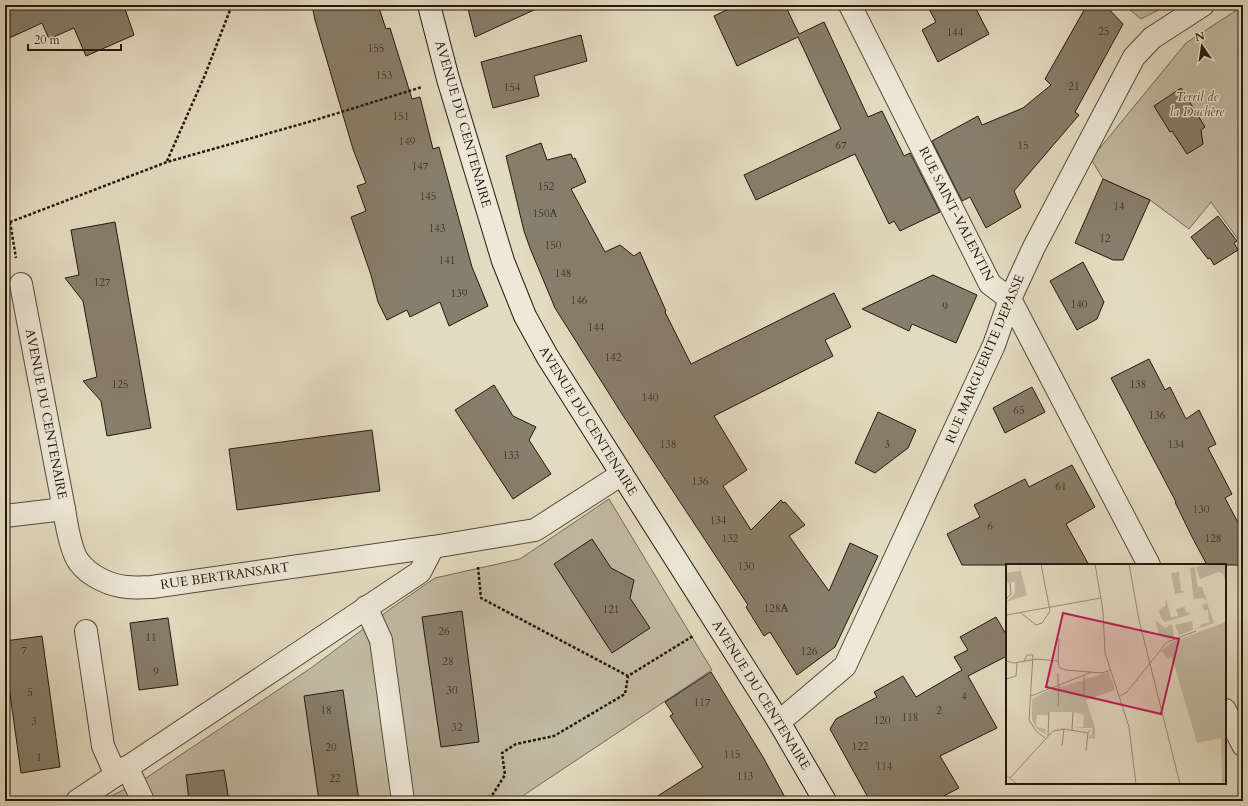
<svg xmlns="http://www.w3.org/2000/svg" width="1248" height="806" viewBox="0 0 1248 806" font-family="Cardo,serif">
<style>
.green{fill:#c2baa3;stroke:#726a58}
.building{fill:#877e6b;stroke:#23190e}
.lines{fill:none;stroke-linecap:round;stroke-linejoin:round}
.minor-casing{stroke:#534a3b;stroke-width:24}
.secondary-casing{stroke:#23190e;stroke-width:24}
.path{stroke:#23190e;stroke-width:2.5;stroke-dasharray:3 2;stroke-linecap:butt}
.minor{stroke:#ede8d7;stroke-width:22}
.secondary{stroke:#ede8d7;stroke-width:22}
.labels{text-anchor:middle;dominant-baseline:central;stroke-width:3;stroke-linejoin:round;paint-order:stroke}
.number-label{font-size:11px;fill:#3c3225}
.park-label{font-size:13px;font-style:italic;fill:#53493b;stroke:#ede8d7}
.street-label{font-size:13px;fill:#23190e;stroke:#ede8d7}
.inset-road{fill:none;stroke:#968d79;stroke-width:1}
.view{fill:#c2185b;fill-opacity:0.15;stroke:#c2185b;stroke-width:2}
.inset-edge{fill:none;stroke:#23190e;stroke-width:2}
</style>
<rect width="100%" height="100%" fill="#e3dbc1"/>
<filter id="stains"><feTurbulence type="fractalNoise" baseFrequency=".005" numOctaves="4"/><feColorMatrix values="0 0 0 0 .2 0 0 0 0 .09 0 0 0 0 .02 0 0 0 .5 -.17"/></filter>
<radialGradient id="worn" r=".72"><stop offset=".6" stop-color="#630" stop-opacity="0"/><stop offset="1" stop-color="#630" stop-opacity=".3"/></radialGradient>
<g class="green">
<path d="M1124,5H1168L1141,19Z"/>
<path d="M1243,6V246L1211,202L1189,229L1150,200L1103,179L1091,159L1186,43Z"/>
<path d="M609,499L712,670L515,801H102L146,778L311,668L393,607L435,578L520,559Z"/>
</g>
<g class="building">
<path d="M5,5H128L124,6L134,35L86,56L74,28L49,39L42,23L5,40Z"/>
<path d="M312,5H378L386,29L390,28L412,99L420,97L433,149L439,147L472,267L488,306L449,326L440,302L410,317L407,310L387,320L378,302L371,275L351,217L366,211L357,186L366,183L353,149L315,20Z"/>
<path d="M467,5H545L475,37Z"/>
<path d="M737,5H785L799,34L824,22L868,117L882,111L904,156L910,153L940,212L900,231L894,221L889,224L855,154L756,200L744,175L841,129L798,37L737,66L714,16Z"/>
<path d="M927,5H974L989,34L938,62L922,30L936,22Z"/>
<path d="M1087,5H1105L1123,24L1075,112L1079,115L1014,191L1021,207L986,228L970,197L962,201L932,141L978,116L982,125L1023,108L1051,85L1045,79Z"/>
<path d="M581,35L587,61L534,76L539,96L493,108L481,62Z"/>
<path d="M1181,88L1205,127L1201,130L1203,144L1187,154L1172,131L1170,132L1154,106Z"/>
<path d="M541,143L547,160L571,154L573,159L575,158L586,182L571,189L605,252L620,245L634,256L640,252L666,311L665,312L691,364L834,293L851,327L825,340L833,356L714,416L747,470L723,486L751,530L781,500L783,503L785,502L805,525L789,536L829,591L850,543L878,556L835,647L797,675L770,632L764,636L746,607L748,605L622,414L555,308L530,248L524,231L506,156Z"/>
<path d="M1103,179L1150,200L1123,260H1113L1075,243Z"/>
<path d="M1218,216L1237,241L1234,243L1238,250L1214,265L1210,258L1208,259L1191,237Z"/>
<path d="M115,222L151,428L107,436L101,401L83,381L97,377L83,301L65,278L79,275L71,230Z"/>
<path d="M1083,262L1104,302L1097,319L1077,330L1050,281Z"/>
<path d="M933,275L977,295L956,343L912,324L909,331L862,309Z"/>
<path d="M1149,359L1165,390L1170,387L1186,419L1199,410L1216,444L1208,448L1232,494L1225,498L1243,532V565H1207L1191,535L1175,502H1176L1111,378Z"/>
<path d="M494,385L513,416L536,427L529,440L551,474L513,499L455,410Z"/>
<path d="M1032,387L1045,412L1005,433L993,408Z"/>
<path d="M878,412L916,430L908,448L875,473L855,463Z"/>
<path d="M372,430L380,491L237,510L229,449Z"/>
<path d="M1072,465L1095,507L1066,524L1089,565H962L947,534L980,517L974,505L1025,479L1029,487Z"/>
<path d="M592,539L611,568L634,580L630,598L650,628L612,653L554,564Z"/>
<path d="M462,611L479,742L441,747L422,617Z"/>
<path d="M996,617L1007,636V656L968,676L997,728L940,756L959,788L934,801H870L830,729L836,719L877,697L874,692L903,676L916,697L962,670L954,657L968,650L960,637Z"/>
<path d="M168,618L178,685L139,690L130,623Z"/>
<path d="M42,636L60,767L21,773L5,658V641Z"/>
<path d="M711,672L763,757L787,801H650L703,767L670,716L673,714L665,702Z"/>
<path d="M343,690L359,801H319L304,696Z"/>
<path d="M224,770L229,801H189L186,775Z"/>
</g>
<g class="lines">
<g class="minor-casing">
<g id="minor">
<path d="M850,5L990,284L1010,299L1149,565"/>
<path d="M64,509C66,522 71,552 79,562C89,576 111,586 127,587C135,588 144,587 152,587L433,547L535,530L622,474"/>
<path d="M5,516L64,509L21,284"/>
<path d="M366,607L381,640L403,801"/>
<path d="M86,631L103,746L116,775"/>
<path d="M1225,710L1243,745"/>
<path d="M779,722L845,666L994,345L1010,299L1034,247L1134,57L1152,38L1203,5"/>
<path d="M127,767L143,801"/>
<path d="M77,801L420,572L433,547"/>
</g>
</g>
<g class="secondary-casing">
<path id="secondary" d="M429,5L448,79L503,261L525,316L547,356L779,722L825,801"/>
</g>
<g class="path">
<path d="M167,161L205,75L232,5"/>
<path d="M10,222L16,258"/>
<path d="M5,224L167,162L312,121L422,87"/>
<path d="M478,567L481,598L628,676"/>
<path d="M484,801L493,794L505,775L502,753L516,744L554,736L625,694L628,676L693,636"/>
</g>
<use href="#minor" class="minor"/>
<use href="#secondary" class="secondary"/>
</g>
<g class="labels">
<g class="number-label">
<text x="1104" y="31">25</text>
<text x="955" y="32">144</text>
<text x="376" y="48">155</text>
<text x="384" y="75">153</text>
<text x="1074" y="86">21</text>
<text x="512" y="87">154</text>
<text x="401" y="116">151</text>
<text x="407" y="141">149</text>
<text x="841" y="145">67</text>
<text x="1023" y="145">15</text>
<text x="420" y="166">147</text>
<text x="546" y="186">152</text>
<text x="428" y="196">145</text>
<text x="1119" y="206">14</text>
<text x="545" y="213">150A</text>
<text x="437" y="228">143</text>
<text x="1105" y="238">12</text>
<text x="553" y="245">150</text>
<text x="447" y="260">141</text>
<text x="563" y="273">148</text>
<text x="102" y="282">127</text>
<text x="459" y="293">139</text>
<text x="579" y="300">146</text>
<text x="1079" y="304">140</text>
<text x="945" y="306">9</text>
<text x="596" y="327">144</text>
<text x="613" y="357">142</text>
<text x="120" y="384">125</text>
<text x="1138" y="384">138</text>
<text x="650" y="397">140</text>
<text x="1019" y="410">65</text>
<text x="1157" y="415">136</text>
<text x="668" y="444">138</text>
<text x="887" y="444">3</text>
<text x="1176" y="444">134</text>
<text x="511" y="455">133</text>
<text x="700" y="481">136</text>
<text x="1061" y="486">61</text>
<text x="1201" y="509">130</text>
<text x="718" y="520">134</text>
<text x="990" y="526">6</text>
<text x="730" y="538">132</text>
<text x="1213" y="538">128</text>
<text x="746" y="566">130</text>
<text x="776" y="608">128A</text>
<text x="611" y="609">121</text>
<text x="444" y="631">26</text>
<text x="151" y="637">11</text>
<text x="24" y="650">7</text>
<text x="809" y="651">126</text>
<text x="448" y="661">28</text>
<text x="156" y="671">9</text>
<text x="452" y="690">30</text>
<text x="30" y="692">5</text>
<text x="964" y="696">4</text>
<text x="702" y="702">117</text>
<text x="326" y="710">18</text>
<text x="939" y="710">2</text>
<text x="910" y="717">118</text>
<text x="882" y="720">120</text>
<text x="34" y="721">3</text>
<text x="457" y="727">32</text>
<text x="860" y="746">122</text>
<text x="331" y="747">20</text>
<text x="732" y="754">115</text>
<text x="39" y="757">1</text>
<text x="884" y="766">114</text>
<text x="745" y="776">113</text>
<text x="335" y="778">22</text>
</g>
<g class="park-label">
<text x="1197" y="97">Terril de<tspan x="1197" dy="15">la Duchère</tspan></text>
</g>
<g class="street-label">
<text transform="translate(463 124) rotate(74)">AVENUE DU CENTENAIRE</text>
<text transform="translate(956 214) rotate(63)">RUE SAINT-VALENTIN</text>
<text transform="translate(985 359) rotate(-67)">RUE MARGUERITE DEPASSE</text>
<text transform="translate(46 414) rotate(79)">AVENUE DU CENTENAIRE</text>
<text transform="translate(588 421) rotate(58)">AVENUE DU CENTENAIRE</text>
<text transform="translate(225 576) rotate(-8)">RUE BERTRANSART</text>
<text transform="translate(761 695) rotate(58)">AVENUE DU CENTENAIRE</text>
</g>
</g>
<g transform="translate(1006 564)">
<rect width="220" height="220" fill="#e3dbc1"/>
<path d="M13,0L21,31L0,38L9,29V18L0,19V9L14,7ZM207,0H220V17L217,10L213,8L194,15L190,3ZM189,3L191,20L192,23H196L201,37L197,34L188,35V38L184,4ZM173,8L175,27L180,28L169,30L165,9ZM160,35L165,53L172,52L170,45L179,43L180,48L186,50L159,58L155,54L153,46L159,42ZM201,39L208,59L191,65L196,60L203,59L202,46H198L196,41ZM186,55L187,66L173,71L169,61L186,57ZM149,56L159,64L166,60L168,73L162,75L159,71L153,70ZM220,58V220H216L215,174L191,179L168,100L165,93L162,95L155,87L166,78ZM103,108L109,126L80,136L89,164V175L82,174L86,170V164H68L77,163L78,151L67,148H43L42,151H31L30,163L40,165L39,170L30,164L26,156V135L39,128Z" fill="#c2baa3"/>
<path class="inset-road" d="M89,0L97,47L99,89L123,163L130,220M123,0L133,56L174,220M0,35L5,30L4,19M15,49L30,61L36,59L44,47L35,0M0,51L95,34M0,97L8,99L31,95L52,97L53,75M18,97L21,91H27L23,156L30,167L39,174M52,97L53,103L59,106L96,109L105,106M0,115L10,112L11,99M52,123V109M25,132L86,108M78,132V112M114,132L121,128L161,78L190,67M52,142L53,122M66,166L67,148M42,172L43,148M56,182L58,165M80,187L82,169M0,211L11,220M4,214L47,167L58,165L82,169L84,166"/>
<path class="view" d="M57,49L173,75L155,150L40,123Z"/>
<rect width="220" height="220" class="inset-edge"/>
</g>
<rect width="1248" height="806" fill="none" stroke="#e3dbc1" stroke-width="20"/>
<rect x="6" y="6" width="1236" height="794" fill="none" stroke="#23190e" stroke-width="2"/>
<rect x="10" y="10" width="1228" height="786" fill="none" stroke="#23190e"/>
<g transform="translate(1202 46) rotate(347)" stroke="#ede8d7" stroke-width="3" paint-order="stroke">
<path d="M0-3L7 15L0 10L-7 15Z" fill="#23190e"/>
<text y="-6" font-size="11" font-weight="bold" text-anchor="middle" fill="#23190e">N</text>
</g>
<path d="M28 44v6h93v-6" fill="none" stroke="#23190e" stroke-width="2"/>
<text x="34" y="44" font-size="12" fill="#23190e" stroke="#ede8d7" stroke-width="3" paint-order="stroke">20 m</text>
<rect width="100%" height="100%" filter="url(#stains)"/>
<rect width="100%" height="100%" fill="url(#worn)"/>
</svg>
